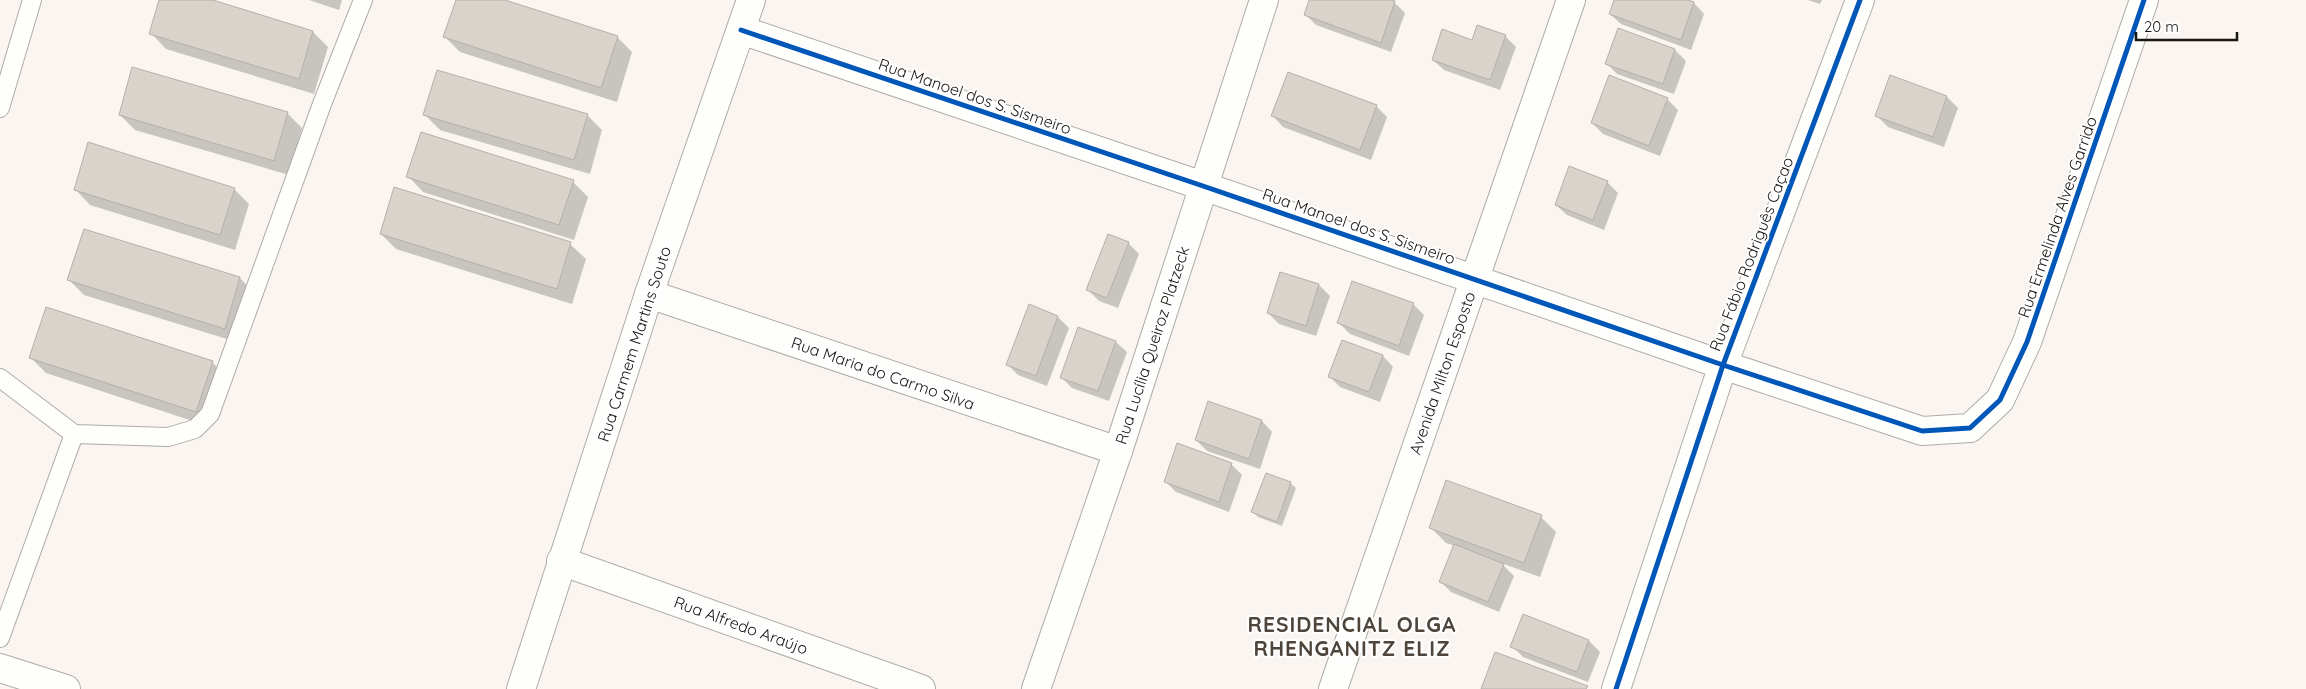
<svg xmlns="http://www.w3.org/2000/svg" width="2306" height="689" viewBox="0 0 2306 689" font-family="Quicksand,sans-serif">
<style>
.shadow{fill:#0003}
.building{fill:#dad3cb;stroke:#b3afab}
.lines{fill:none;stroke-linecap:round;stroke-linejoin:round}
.service-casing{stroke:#afaba7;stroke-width:20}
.minor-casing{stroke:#afaba7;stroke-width:30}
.tertiary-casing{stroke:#afaba7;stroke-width:30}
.service{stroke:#fefefd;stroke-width:18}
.minor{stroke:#fefefd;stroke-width:28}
.tertiary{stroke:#fefefd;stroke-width:28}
.cycleway-casing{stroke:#fff;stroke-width:8}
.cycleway{stroke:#0057b8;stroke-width:5}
.labels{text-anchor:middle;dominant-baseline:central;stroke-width:4;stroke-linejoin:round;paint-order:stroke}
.street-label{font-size:16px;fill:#191511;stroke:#fff}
.district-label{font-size:21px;font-weight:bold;letter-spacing:1px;fill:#4f453b;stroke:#fff}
</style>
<rect width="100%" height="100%" fill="#faf5f0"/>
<g class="shadow">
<path d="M161,0H208L313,32L328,47L314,94L166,49L151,33Z"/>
<path d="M309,0H342L339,10Z"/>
<path d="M457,0H501L617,37L632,52L617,102L460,52L445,37Z"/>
<path d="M1310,0H1388L1394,2L1405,13L1391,52L1316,25L1305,14Z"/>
<path d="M1615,0H1684L1694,3L1704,14L1691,50L1621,24L1610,14Z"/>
<path d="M1808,0H1822L1820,4Z"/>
<path d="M1618,30L1675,50L1686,61L1674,94L1617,74L1606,63Z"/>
<path d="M1505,36L1516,47L1500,90L1444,70L1433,60L1473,41Z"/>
<path d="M1947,97L1958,108L1944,147L1888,127L1877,116Z"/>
<path d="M1667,99L1678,110L1660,156L1603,134L1592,123Z"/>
<path d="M1376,106L1387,117L1371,160L1283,127L1273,116Z"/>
<path d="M287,113L302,128L289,175L135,130L120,115Z"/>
<path d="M425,115H587L602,130L590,174L440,130Z"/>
<path d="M408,176L573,182L588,197L574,240L423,192Z"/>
<path d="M1607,182L1618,193L1604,230L1567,215L1556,205Z"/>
<path d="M75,189H234L249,204L235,250L90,205Z"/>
<path d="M381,234L570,244L586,259L572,304L396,249Z"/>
<path d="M1128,243L1139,254L1118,308L1099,301L1088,290Z"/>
<path d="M1281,273L1319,285L1330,296L1316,336L1279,324L1268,313Z"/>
<path d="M240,278L255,294L240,343L84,295L69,280Z"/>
<path d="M1413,304L1424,315L1409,356L1350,334L1339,323Z"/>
<path d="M1029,306L1058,317L1069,328L1047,386L1018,375L1007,364Z"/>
<path d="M1079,328L1116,342L1127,352L1109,401L1072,388L1061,377Z"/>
<path d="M1383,356L1393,367L1380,402L1340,387L1330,377Z"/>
<path d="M31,358L212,362L227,377L211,427L46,373Z"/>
<path d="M1262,421L1272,432L1260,469L1207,451L1196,440Z"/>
<path d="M1231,464L1242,475L1229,512L1176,492L1165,481Z"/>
<path d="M1290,483L1296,488L1282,526L1258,517L1253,512Z"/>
<path d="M1541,517L1556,532L1540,577L1501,563L1514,576L1499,612L1451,592L1440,581L1455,546L1446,543L1430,527Z"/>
<path d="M1524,616L1589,641L1600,652L1588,682L1523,657L1512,646Z"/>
</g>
<g class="building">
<path d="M159,0H213L313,31L299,79L149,34Z"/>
<path d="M456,0H505L618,36L601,88L443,37Z"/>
<path d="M1309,0H1391L1395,1L1381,43L1304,15Z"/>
<path d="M1614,0H1688L1694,2L1681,40L1609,14Z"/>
<path d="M1477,25L1506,35L1490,80L1432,60L1442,29L1472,40Z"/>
<path d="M1618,28L1675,49L1663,84L1605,64Z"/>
<path d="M132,67L288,112L274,161L119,115Z"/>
<path d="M437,70L588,114L574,160L423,115Z"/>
<path d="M1288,72L1377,105L1360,150L1271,116Z"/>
<path d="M1609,75L1668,98L1649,146L1591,123Z"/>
<path d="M1890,75L1947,96L1933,137L1875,116Z"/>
<path d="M421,132L574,180L559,225L406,177Z"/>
<path d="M88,142L235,188L220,235L74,190Z"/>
<path d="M1569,166L1608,181L1593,220L1555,205Z"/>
<path d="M394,187L571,242L557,289L380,234Z"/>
<path d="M84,229L240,277L225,329L67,280Z"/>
<path d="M1108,234L1129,242L1107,298L1086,290Z"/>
<path d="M1280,272L1319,284L1306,326L1267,313Z"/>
<path d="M1352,281L1414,303L1399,346L1337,323Z"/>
<path d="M1029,304L1058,316L1036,376L1006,365Z"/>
<path d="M46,307L213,361L196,412L29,358Z"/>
<path d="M1078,327L1116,341L1098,391L1060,378Z"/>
<path d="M1342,340L1383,355L1369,392L1328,377Z"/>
<path d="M1208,401L1262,420L1249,459L1195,440Z"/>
<path d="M1177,443L1232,463L1219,502L1164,482Z"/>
<path d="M1266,473L1291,482L1277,522L1251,512Z"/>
<path d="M1446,480L1542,515L1524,563L1429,528Z"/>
<path d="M1454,544L1504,564L1488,602L1439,582Z"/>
<path d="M1523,614L1589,640L1577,672L1510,647Z"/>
<path d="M1495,652L1588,686L1586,689H1481Z"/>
</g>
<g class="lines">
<g class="service-casing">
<g id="service">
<path d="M0,108L32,0"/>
<path d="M0,378L74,434L168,437L195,429L210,414L322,104L363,0"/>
<path d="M0,638L74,434"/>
</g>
</g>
<g class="minor-casing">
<g id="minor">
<path d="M741,30L1203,186L1723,365L1922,431L1970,428L2000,400L2027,342L2144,0"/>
<path d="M649,294L1118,451"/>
<path d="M561,561L921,689"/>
<path d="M0,668L66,689"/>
<path d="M1036,689L1118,451L1264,0"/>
<path d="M1333,689L1571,0"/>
<path d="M1616,689L1723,365L1860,0"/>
</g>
</g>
<g class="tertiary-casing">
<path id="tertiary" d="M521,689L649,294L751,0"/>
</g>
<use href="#service" class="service"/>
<use href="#minor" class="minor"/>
<use href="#tertiary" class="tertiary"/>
<g class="cycleway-casing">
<g id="cycleway">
<path d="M741,30L1203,186L1723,365L1922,431L1970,428L2000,400L2027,342L2144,0"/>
<path d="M1616,689L1723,365L1860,0"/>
</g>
</g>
<use href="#cycleway" class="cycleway"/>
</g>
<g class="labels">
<g class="street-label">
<text transform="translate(975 96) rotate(19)">Rua Manoel dos S. Sismeiro</text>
<text transform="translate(2057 217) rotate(-71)">Rua Ermelinda Alves Garrido</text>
<text transform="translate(1359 226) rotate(19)">Rua Manoel dos S. Sismeiro</text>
<text transform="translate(1751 254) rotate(-69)">Rua Fábio Rodriguês Caçao</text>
<text transform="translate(634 344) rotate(-72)">Rua Carmem Martins Souto</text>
<text transform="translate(1152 345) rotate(-72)">Rua Lucília Queiroz Platzeck</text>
<text transform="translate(883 373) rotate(19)">Rua Maria do Carmo Silva</text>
<text transform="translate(1442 373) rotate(-71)">Avenida Milton Esposto</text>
<text transform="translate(741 625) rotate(20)">Rua Alfredo Araújo</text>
</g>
<g class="district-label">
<text x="1352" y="624">RESIDENCIAL OLGA<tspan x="1352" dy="24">RHENGANITZ ELIZ</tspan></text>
</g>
</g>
<path d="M2136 32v8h101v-8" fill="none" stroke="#191511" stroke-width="2.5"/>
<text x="2144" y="32" font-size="15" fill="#191511" stroke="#ffffff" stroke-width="4" paint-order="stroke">20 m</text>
</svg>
